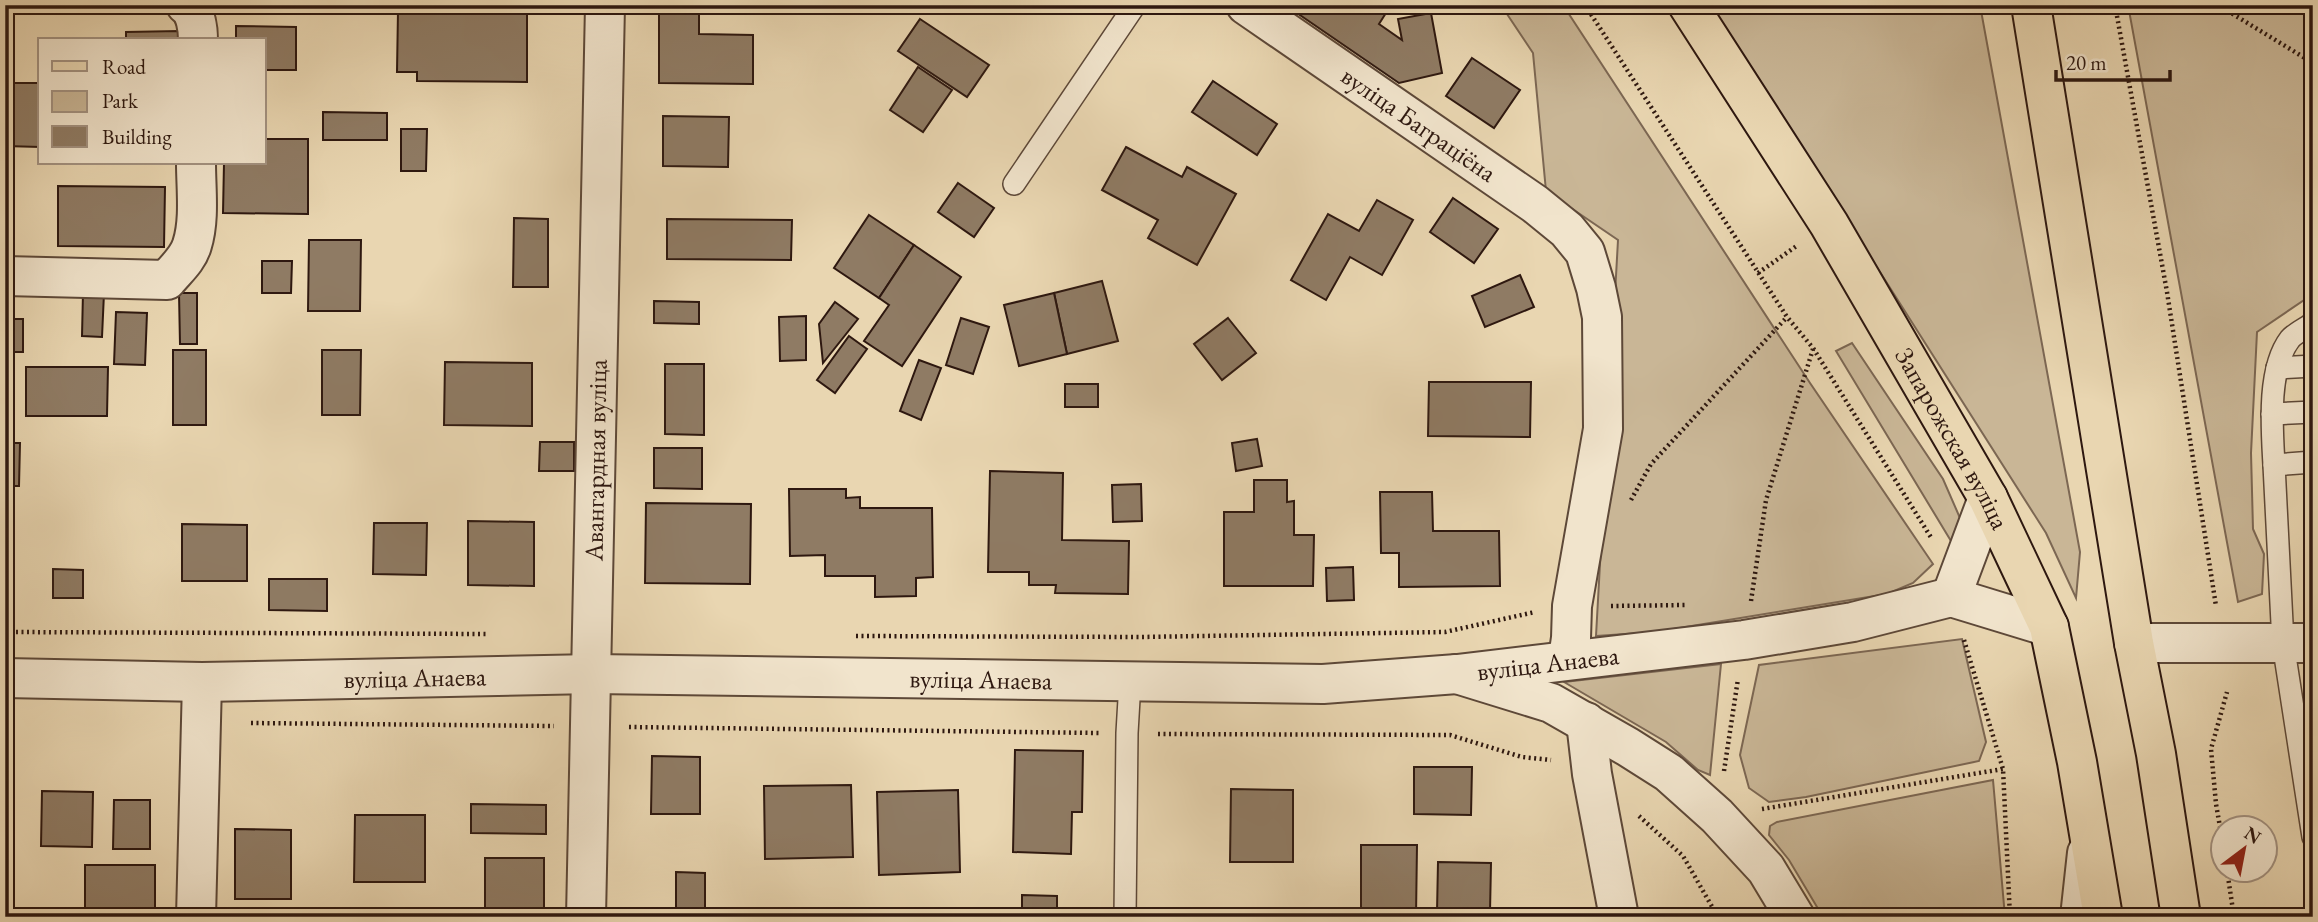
<svg xmlns="http://www.w3.org/2000/svg" width="2318" height="922" viewBox="0 0 2318 922" font-family="'EB Garamond',serif">
<style>
.green{fill:#c9b696;stroke:#7c6753;stroke-width:2}
.building{fill:#8f7b64;stroke:#2e1810;stroke-width:2}
.lines{fill:none;stroke-linecap:round;stroke-linejoin:round}
.service-casing{stroke:#5d4838;stroke-width:24}
.minor-casing{stroke:#5d4838;stroke-width:42}
.tertiary-casing{stroke:#5d4838;stroke-width:42}
.primary-casing{stroke:#2e1810;stroke-width:42}
.path{stroke:#2e1810;stroke-width:4.5;stroke-dasharray:2 3.5;stroke-linecap:butt}
.service{stroke:#f1e4cc;stroke-width:21}
.minor{stroke:#f1e4cc;stroke-width:38}
.tertiary{stroke:#f1e4cc;stroke-width:38}
.primary{stroke:#e9d6b1;stroke-width:38}
.labels{text-anchor:middle;dominant-baseline:central;stroke-width:6;stroke-linejoin:round;paint-order:stroke}
.street-label{font-size:26px;fill:#2e1810;stroke:#f1e4cc}
</style>
<rect width="100%" height="100%" fill="#e9d6b1"/>
<filter id="stains"><feTurbulence type="fractalNoise" baseFrequency=".00286" numOctaves="4"/><feColorMatrix values="0 0 0 0 .2 0 0 0 0 .09 0 0 0 0 .02 0 0 0 .5 -.17"/></filter>
<radialGradient id="worn" r=".72"><stop offset=".6" stop-color="#630" stop-opacity="0"/><stop offset="1" stop-color="#630" stop-opacity=".3"/></radialGradient>
<g class="green">
<path d="M1501,5H1563L1810,383L1933,564L1913,583L1887,594L1655,632L1596,636L1618,240L1546,191L1533,53Z"/>
<path d="M1710,5H1980L2080,552L2076,598L2046,533Z"/>
<path d="M2128,5H2313V294L2257,332L2251,453L2253,529L2264,554L2262,594L2238,602Z"/>
<path d="M1852,343L1943,479L1960,518L1951,541L1836,351Z"/>
<path d="M1962,639L1986,742L1979,761L1806,797L1769,802L1749,788L1740,755L1759,665Z"/>
<path d="M1721,664L1710,775L1698,770L1666,742L1564,682Z"/>
<path d="M1993,780L2005,917H1823L1789,860L1769,835L1770,826L1777,822Z"/>
</g>
<g class="building">
<path d="M659,5H699V34L753,35V84L659,83Z"/>
<path d="M1303,5H1391L1379,24L1402,40L1398,19L1431,13L1442,73L1399,83L1297,13Z"/>
<path d="M398,11L527,12V82L417,81V72H397Z"/>
<path d="M920,19L989,65L967,97L898,51Z"/>
<path d="M236,26L296,27V70H264V40H236Z"/>
<path d="M179,31V40H126V32Z"/>
<path d="M1472,58L1520,90L1494,128L1446,96Z"/>
<path d="M918,67L952,90L923,132L890,110Z"/>
<path d="M1213,81L1277,124L1257,155L1192,112Z"/>
<path d="M5,83H40V147L5,146Z"/>
<path d="M323,112L387,113V140H323Z"/>
<path d="M663,116L729,117L728,167L663,166Z"/>
<path d="M401,129H427L426,171H401Z"/>
<path d="M264,139H308V214L223,213L224,163H264Z"/>
<path d="M1126,147L1182,177L1187,167L1236,194L1197,265L1148,238L1158,220L1102,190Z"/>
<path d="M958,183L994,208L974,237L938,212Z"/>
<path d="M58,186L165,187L164,247L58,246Z"/>
<path d="M1453,198L1498,229L1474,263L1430,232Z"/>
<path d="M1377,200L1413,220L1382,275L1350,257L1326,300L1291,280L1328,214L1359,231Z"/>
<path d="M869,215L914,245L879,298L834,268Z"/>
<path d="M514,218L548,219V287H513Z"/>
<path d="M667,219L792,220L791,260L667,259Z"/>
<path d="M309,240H361L360,311H308Z"/>
<path d="M914,245L961,277L902,366L864,341L889,305L879,298Z"/>
<path d="M262,261H292L291,293H262Z"/>
<path d="M1520,275L1534,307L1485,327L1472,296Z"/>
<path d="M1102,281L1118,341L1067,354L1054,293Z"/>
<path d="M83,292L104,293L102,337L82,336Z"/>
<path d="M179,293H197V344H180Z"/>
<path d="M1054,293L1067,354L1019,366L1004,305Z"/>
<path d="M654,301L699,302V324L654,323Z"/>
<path d="M835,302L858,319L823,363L819,324Z"/>
<path d="M116,312L147,313L145,365L114,364Z"/>
<path d="M806,316V360L780,361L779,317Z"/>
<path d="M961,318L989,327L973,374L946,365Z"/>
<path d="M1228,318L1256,353L1222,380L1194,344Z"/>
<rect x="5" y="319" width="18" height="33"/>
<path d="M849,336L867,349L835,393L817,380Z"/>
<rect x="173" y="350" width="33" height="75"/>
<path d="M322,350H361L360,415H322Z"/>
<path d="M919,360L941,368L921,420L900,411Z"/>
<path d="M445,362L532,363V426L444,425Z"/>
<path d="M665,364H704V435L665,434Z"/>
<path d="M26,367H108L107,416H26Z"/>
<path d="M1429,382H1531L1530,437L1428,436Z"/>
<rect x="1065" y="384" width="33" height="23"/>
<path d="M1257,439L1262,466L1236,471L1232,443Z"/>
<path d="M540,442H574V471H539Z"/>
<path d="M5,443H20L19,486H5Z"/>
<path d="M654,448H702V489L654,488Z"/>
<path d="M990,471L1063,473L1062,540L1129,541L1128,594L1055,593L1056,585H1029V572H988Z"/>
<path d="M1254,480H1287V502L1294,501V535H1314L1313,586H1224V512H1254Z"/>
<path d="M1141,484L1142,521L1113,522L1112,485Z"/>
<path d="M789,489H846V498L860,497V508H932L933,577L916,578V596L875,597V576H825V555L790,556Z"/>
<path d="M1380,492H1432L1433,531H1499L1500,586L1399,587V553H1381Z"/>
<path d="M646,503L751,504L750,584L645,583Z"/>
<path d="M468,521L534,522V586L468,585Z"/>
<path d="M374,523H427L426,575L373,574Z"/>
<path d="M182,524L247,525V581H182Z"/>
<path d="M5,530H11L10,570H5Z"/>
<path d="M1353,567L1354,600L1327,601L1326,568Z"/>
<path d="M53,569L83,570V598H53Z"/>
<path d="M269,579H327V611L269,610Z"/>
<path d="M1015,750L1083,751L1082,812H1072L1071,854L1013,852Z"/>
<path d="M652,756L700,757V814H651Z"/>
<path d="M1414,767H1472L1471,815L1414,814Z"/>
<path d="M851,785L853,857L765,859L764,786Z"/>
<path d="M1231,789L1293,790V862H1230Z"/>
<path d="M958,790L960,872L879,875L877,792Z"/>
<path d="M42,791L93,792L92,847L41,846Z"/>
<path d="M114,800H150V849H113Z"/>
<path d="M471,804L546,805V834L471,833Z"/>
<path d="M355,815H425V882H354Z"/>
<path d="M235,829L291,830V899H235Z"/>
<path d="M1361,845H1417L1416,916L1361,915Z"/>
<rect x="485" y="858" width="59" height="59"/>
<path d="M1438,862L1491,863L1490,912H1437Z"/>
<rect x="85" y="865" width="70" height="52"/>
<path d="M676,872L705,873V917H676Z"/>
<path d="M1022,895L1057,896V917H1022Z"/>
</g>
<g class="lines">
<g class="service-casing">
<g id="service">
<path d="M1014,184L1135,5"/>
<path d="M2277,368L2313,366"/>
<path d="M2272,414L2313,412"/>
<path d="M2313,462L2274,465L2283,643L2313,837"/>
<path d="M2274,465C2272,429 2267,369 2290,339C2295,333 2306,328 2313,323"/>
<path d="M1125,917L1127,733L1130,682"/>
</g>
</g>
<g class="minor-casing">
<g id="minor">
<path d="M186,5C196,12 198,29 198,40"/>
<path id="s1" d="M1246,5L1535,204L1567,230L1585,252L1596,288L1602,317L1603,429L1572,606L1571,638L1568,659"/>
<path d="M5,276L167,280C176,269 188,259 192,245C200,220 196,189 196,163"/>
<path d="M2134,643H2313"/>
<path d="M1457,674L1551,703L1628,747L1669,773L1717,816L1766,869L1795,917"/>
<path d="M1586,722L1592,774L1619,917"/>
<path d="M196,917L202,682"/>
<path id="s2" d="M586,917L605,5"/>
<path d="M2080,917L2087,853"/>
</g>
</g>
<g class="tertiary-casing">
<g id="tertiary">
<path d="M1951,597L1988,498"/>
<path id="s3" d="M5,678L202,682L593,674L1323,684L1457,674L1744,640L1853,622L1951,597L2049,627"/>
</g>
</g>
<g class="primary-casing">
<g id="primary">
<path id="s4" d="M1688,5L1829,224L1988,498L2049,627L2077,762L2103,917"/>
<path d="M2031,5L2134,643L2156,754L2181,917"/>
</g>
</g>
<g class="path">
<path d="M1585,5L1787,317L1813,348L1932,539"/>
<path d="M2115,5L2167,292L2216,606"/>
<path d="M2218,5L2313,63"/>
<path d="M1758,273L1798,245"/>
<path d="M1631,500L1651,464L1787,317"/>
<path d="M1751,601L1766,500L1813,349"/>
<path d="M1611,606L1686,605"/>
<path d="M5,632L487,634"/>
<path d="M856,636L1140,637L1445,632L1535,612"/>
<path d="M1964,640L2003,769L2010,917"/>
<path d="M251,723L554,726"/>
<path d="M629,727L1100,733"/>
<path d="M1158,734L1450,735L1522,757L1551,760"/>
<path d="M1724,771L1738,679"/>
<path d="M1762,809L2003,769"/>
<path d="M1639,816L1683,856L1718,917"/>
<path d="M2224,850L2216,804L2211,749L2227,692"/>
<path d="M2227,870L2234,917"/>
</g>
<use href="#service" class="service"/>
<use href="#minor" class="minor"/>
<use href="#tertiary" class="tertiary"/>
<use href="#primary" class="primary"/>
</g>
<g class="labels">
<g class="street-label">
<text stroke="none"><textPath href="#s1" startOffset="210">вуліца Баграціёна</textPath></text>
<text stroke="none"><textPath href="#s4" startOffset="508">Запарожская вуліца</textPath></text>
<text stroke="none"><textPath href="#s2" startOffset="457">Авангардная вуліца</textPath></text>
<text stroke="none"><textPath href="#s3" startOffset="1544">вуліца Анаева</textPath></text>
<text stroke="none"><textPath href="#s3" startOffset="410">вуліца Анаева</textPath></text>
<text stroke="none"><textPath href="#s3" startOffset="976">вуліца Анаева</textPath></text>
</g>
</g>
<rect width="2318" height="922" fill="none" stroke="#e9d6b1" stroke-width="28"/>
<rect x="7" y="7" width="2304" height="908" fill="none" stroke="#2e1810" stroke-width="3.5"/>
<rect x="14" y="14" width="2290" height="894" fill="none" stroke="#2e1810" stroke-width="2"/>
<rect x="38" y="38" width="228" height="126" fill="#f1e4cc" stroke="#a39281" stroke-width="2"/>
<rect x="52" y="61" width="35" height="10" fill="#e9d6b1" stroke="#a39281" stroke-width="2"/>
<text x="102" y="74" font-size="21" fill="#2e1810">Road</text>
<rect x="52" y="91" width="35" height="21" fill="#c9b696" stroke="#a39281" stroke-width="2"/>
<text x="102" y="108" font-size="21" fill="#2e1810">Park</text>
<rect x="52" y="126" width="35" height="21" fill="#8f7b64" stroke="#a39281" stroke-width="2"/>
<text x="102" y="144" font-size="21" fill="#2e1810">Building</text>
<g transform="translate(2244 849) rotate(32)"><circle r="33" fill="#f1e4cc" stroke="#a39281" stroke-width="2"/>
<path d="M0-5L12 26L0 18L-12 26Z" fill="#8f2418"/>
<text y="-10" font-size="19" font-weight="bold" text-anchor="middle" fill="#2e1810">N</text>
</g>
<path d="M2056 70v10h114v-10" fill="none" stroke="#2e1810" stroke-width="3.5"/>
<text x="2066" y="70" font-size="21" fill="#2e1810" stroke="#f1e4cc" stroke-width="5" paint-order="stroke">20 m</text>
<rect width="100%" height="100%" filter="url(#stains)"/>
<rect width="100%" height="100%" fill="url(#worn)"/>
</svg>
